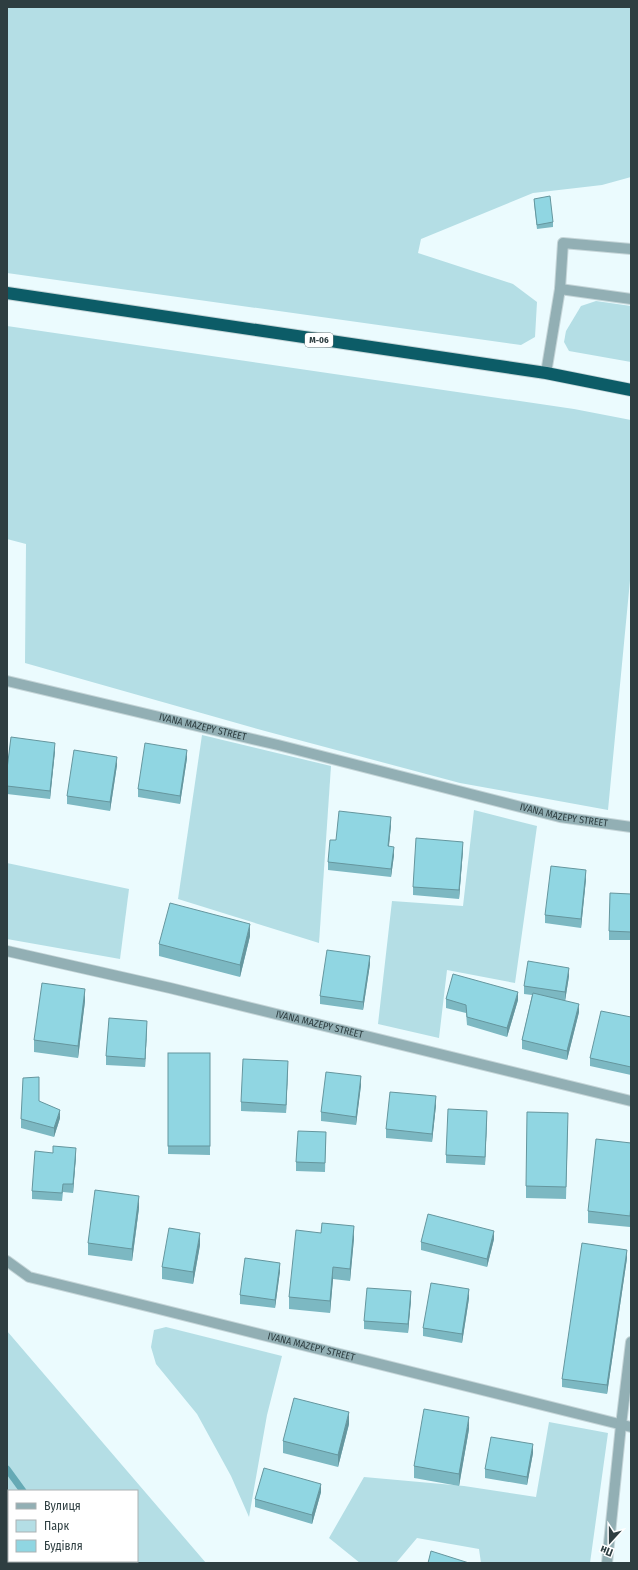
<svg xmlns="http://www.w3.org/2000/svg" width="638" height="1570" viewBox="0 0 638 1570" font-family="'Fira Sans Condensed',sans-serif">
<style>
.green{fill:#b4dee5;fill-rule:evenodd}
.lines{fill:none;stroke-linecap:round;stroke-linejoin:round}
.stream{stroke:#65aab5;stroke-width:7}
.minor-casing{stroke:#c5d5d8;stroke-width:12}
.highway-casing{stroke:#c5d5d8;stroke-width:14}
.minor{stroke:#92afb4;stroke-width:10}
.highway{stroke:#0c5c67;stroke-width:12}
.wall{fill:#7cb8c2}
.shaded-wall{fill:#65969e}
.building{fill:#90d6e2;stroke:#65969e}
.labels{text-anchor:middle;dominant-baseline:central;stroke-width:4;stroke-linejoin:round;paint-order:stroke}
.shield{fill:#fff;stroke:#6d787a;stroke-width:1}
.shield-label{font-size:9px;font-weight:bold;fill:#2e3e41}
.street-label{font-size:10px;fill:#2e3e41;stroke:#fff}
</style>
<rect width="100%" height="100%" fill="#ebfbfe"/>
<g class="green">
<path d="M7,7H631V177L602,185L533,193L421,239L418,253L513,284L537,302L535,337L521,345L7,273Z"/>
<path d="M596,301L631,306V362L569,351L564,342L566,331L581,306Z"/>
<path d="M7,326L574,409L631,420V570L608,810L460,783L265,731L25,663L26,544L7,539Z"/>
<path d="M202,735L331,766L319,943L178,899Z"/>
<path d="M474,810L537,826L515,983L447,970L439,1038L378,1024L392,901L463,906Z"/>
<path d="M7,863L129,889L120,959L7,939Z"/>
<path d="M166,1327L282,1356L267,1415L249,1517L231,1476L197,1414L156,1364L151,1347L154,1330Z"/>
<path d="M7,1331L206,1563H7ZM9,1491H137V1561H9Z"/>
<path d="M549,1422L608,1433L590,1563H481L479,1549L417,1538L396,1563H360L329,1538L364,1477L464,1486L536,1497Z"/>
</g>
<g class="lines">
<g class="stream">
<path d="M7,1469L23,1491"/>
<path d="M74,1561L75,1563"/>
</g>
<g class="minor-casing">
<g id="minor">
<path d="M560,289L563,243L631,249"/>
<path d="M546,373L560,289L631,299"/>
<path id="s1" d="M7,681L278,745L560,817L631,827"/>
<path id="s2" d="M7,951L170,988L631,1101"/>
<path id="s3" d="M7,1261L29,1277L155,1308L631,1427"/>
<path d="M607,1563L621,1425L631,1342"/>
</g>
</g>
<g class="highway-casing">
<path id="highway" d="M7,293L546,373L631,390"/>
</g>
<use href="#minor" class="minor"/>
<use href="#highway" class="highway"/>
</g>
<g class="wall">
<path d="M534,199L553,222V227L537,229L534,203Z"/>
<path d="M55,751L50,799L7,794V769Z"/>
<path d="M187,758L180,804L138,797V789Z"/>
<path d="M117,765L110,811L67,804V796Z"/>
<path d="M391,825L389,846L394,855L391,877L328,870V862L336,840Z"/>
<path d="M463,850L459,899L413,895V887Z"/>
<path d="M586,879L581,928L545,923V915Z"/>
<path d="M631,894V940H609V931Z"/>
<path d="M250,936L240,977L159,956V944Z"/>
<path d="M370,964L363,1010L320,1004V996Z"/>
<path d="M569,976L565,1001L579,1012L567,1060L522,1049V1040L532,995L524,994V986Z"/>
<path d="M446,999L518,1000L507,1037L467,1025L466,1013L446,1008Z"/>
<path d="M85,1001L78,1058L34,1052V1040Z"/>
<path d="M631,1017V1075L590,1066V1058Z"/>
<path d="M147,1029L145,1067L106,1065V1056Z"/>
<path d="M168,1053H210V1155L168,1154Z"/>
<path d="M288,1070L286,1113L241,1111V1102Z"/>
<path d="M361,1085L356,1125L321,1121V1112Z"/>
<path d="M436,1105L432,1142L386,1138V1129Z"/>
<path d="M60,1118L54,1137L21,1128V1119Z"/>
<path d="M487,1120L485,1165L446,1163V1155Z"/>
<path d="M568,1125L566,1199L526,1198V1186Z"/>
<path d="M326,1132L325,1172L296,1171V1162Z"/>
<path d="M631,1143L630,1227L588,1223V1211Z"/>
<path d="M76,1156L73,1193L63,1192L62,1201L32,1199V1191Z"/>
<path d="M139,1208L132,1261L88,1255V1243Z"/>
<path d="M354,1238L350,1281L333,1279L330,1313L289,1309V1297Z"/>
<path d="M494,1239L487,1267L421,1250V1242Z"/>
<path d="M200,1245L193,1284L162,1279V1267Z"/>
<path d="M627,1258L607,1394L562,1387V1379Z"/>
<path d="M280,1271L275,1308L240,1304V1295Z"/>
<path d="M469,1298L462,1343L423,1336V1328Z"/>
<path d="M411,1300L408,1333L364,1329V1321Z"/>
<path d="M349,1424L338,1467L283,1453V1441Z"/>
<path d="M469,1429L459,1486L414,1478V1466Z"/>
<path d="M533,1453L527,1485L485,1478V1469Z"/>
<path d="M321,1492L312,1524L255,1507V1499Z"/>
</g>
<g class="shaded-wall">
<path d="M55,743V751L50,799V791Z"/>
<path d="M187,750V758L180,804V796Z"/>
<path d="M117,757V765L110,811V802Z"/>
<path d="M391,817V825L388,854V846Z"/>
<path d="M463,842V850L459,899V890Z"/>
<path d="M394,847V855L391,877V869Z"/>
<path d="M586,870V879L581,928V919Z"/>
<path d="M250,924V936L240,977V965Z"/>
<path d="M370,956V964L363,1010V1002Z"/>
<path d="M569,968V976L565,1001V992Z"/>
<path d="M85,989V1001L78,1058V1046Z"/>
<path d="M518,992V1000L507,1037V1028Z"/>
<path d="M579,1004V1012L567,1060V1051Z"/>
<path d="M147,1021V1029L145,1067V1059Z"/>
<path d="M288,1061V1070L286,1113V1105Z"/>
<path d="M361,1076V1085L356,1125V1117Z"/>
<path d="M436,1096V1105L432,1142V1134Z"/>
<path d="M60,1110V1118L54,1137V1128Z"/>
<path d="M487,1111V1120L485,1165V1157Z"/>
<path d="M76,1148V1156L73,1193V1184Z"/>
<path d="M139,1196V1208L132,1261V1249Z"/>
<path d="M631,1204V1216L630,1227V1216Z"/>
<path d="M354,1226V1238L350,1281V1269Z"/>
<path d="M494,1231V1239L487,1267V1259Z"/>
<path d="M200,1233V1245L193,1284V1272Z"/>
<path d="M627,1250V1258L607,1394V1385Z"/>
<path d="M280,1263V1271L275,1308V1300Z"/>
<path d="M333,1267V1279L330,1313V1301Z"/>
<path d="M469,1289V1298L462,1343V1334Z"/>
<path d="M411,1291V1300L408,1333V1324Z"/>
<path d="M349,1412V1424L338,1467V1455Z"/>
<path d="M469,1417V1429L459,1486V1474Z"/>
<path d="M533,1444V1453L527,1485V1477Z"/>
<path d="M321,1484V1492L312,1524V1515Z"/>
</g>
<g class="building">
<path d="M550,196L553,222L537,225L534,199Z"/>
<path d="M11,737L55,743L50,791L7,786V769Z"/>
<path d="M145,743L187,750L180,796L138,789Z"/>
<path d="M74,750L117,757L110,802L67,796Z"/>
<path d="M339,811L391,817L388,846L394,847L391,869L328,862L330,840H336Z"/>
<path d="M416,838L463,842L459,890L413,887Z"/>
<path d="M551,866L586,870L581,919L545,915Z"/>
<path d="M610,893L631,894V932L609,931Z"/>
<path d="M170,903L250,924L240,965L159,944Z"/>
<path d="M327,950L370,956L363,1002L320,996Z"/>
<path d="M528,961L569,968L565,992L524,986Z"/>
<path d="M453,974L518,992L507,1028L467,1017L466,1005L446,999Z"/>
<path d="M42,983L85,989L78,1046L34,1040Z"/>
<path d="M533,993L579,1004L567,1051L522,1040Z"/>
<path d="M601,1011L631,1017V1067L590,1058Z"/>
<path d="M109,1018L147,1021L145,1059L106,1056Z"/>
<rect x="168" y="1053" width="42" height="93"/>
<path d="M243,1059L288,1061L286,1105L241,1102Z"/>
<path d="M326,1072L361,1076L356,1117L321,1112Z"/>
<path d="M39,1077V1101L60,1110L54,1128L21,1119L23,1078Z"/>
<path d="M390,1092L436,1096L432,1134L386,1129Z"/>
<path d="M448,1109L487,1111L485,1157L446,1155Z"/>
<path d="M527,1112L568,1113L566,1187L526,1186Z"/>
<path d="M298,1131L326,1132L325,1163L296,1162Z"/>
<path d="M596,1139L631,1143V1204L630,1216L588,1211Z"/>
<path d="M53,1146L76,1148L73,1184H63L62,1193L32,1191L35,1151L53,1153Z"/>
<path d="M95,1190L139,1196L132,1249L88,1243Z"/>
<path d="M428,1214L494,1231L487,1259L421,1242Z"/>
<path d="M322,1223L354,1226L350,1269L333,1267L330,1301L289,1297L296,1230L321,1233Z"/>
<path d="M169,1228L200,1233L193,1272L162,1267Z"/>
<path d="M582,1243L627,1250L607,1385L562,1379Z"/>
<path d="M245,1258L280,1263L275,1300L240,1295Z"/>
<path d="M431,1283L469,1289L462,1334L423,1328Z"/>
<path d="M367,1288L411,1291L408,1324L364,1321Z"/>
<path d="M294,1398L349,1412L338,1455L283,1441Z"/>
<path d="M424,1409L469,1417L459,1474L414,1466Z"/>
<path d="M491,1437L533,1444L527,1477L485,1469Z"/>
<path d="M264,1468L321,1484L312,1515L255,1499Z"/>
<path d="M431,1551L469,1563H428Z"/>
</g>
<g class="labels">
<rect class="shield" x="305" y="333" width="28" height="14" rx="3"/>
<g class="shield-label">
<text x="319" y="340">М-06</text>
</g>
<g class="street-label">
<text stroke="none"><textPath href="#s1" startOffset="201">IVANA MAZEPY STREET</textPath></text>
<text stroke="none"><textPath href="#s1" startOffset="573">IVANA MAZEPY STREET</textPath></text>
<text stroke="none"><textPath href="#s2" startOffset="321">IVANA MAZEPY STREET</textPath></text>
<text stroke="none"><textPath href="#s3" startOffset="318">IVANA MAZEPY STREET</textPath></text>
</g>
</g>
<rect width="638" height="1570" fill="none" stroke="#2e3e41" stroke-width="16"/>
<rect x="8" y="1490" width="130" height="72" fill="#ffffff" stroke="#abb2b3"/>
<rect x="16" y="1503" width="20" height="6" fill="#92afb4" stroke="#abb2b3"/>
<text x="44" y="1510" font-size="12" fill="#2e3e41">Вулиця</text>
<rect x="16" y="1520" width="20" height="12" fill="#b4dee5" stroke="#abb2b3"/>
<text x="44" y="1530" font-size="12" fill="#2e3e41">Парк</text>
<rect x="16" y="1540" width="20" height="12" fill="#90d6e2" stroke="#abb2b3"/>
<text x="44" y="1550" font-size="12" fill="#2e3e41">Будівля</text>
<g transform="translate(610 1542) rotate(201)" stroke="#ffffff" stroke-width="3" paint-order="stroke">
<path d="M0-3L7 15L0 10L-7 15Z" fill="#2e3e41"/>
<text y="-6" font-size="11" font-weight="bold" text-anchor="middle" fill="#2e3e41">Пн</text>
</g>
</svg>
